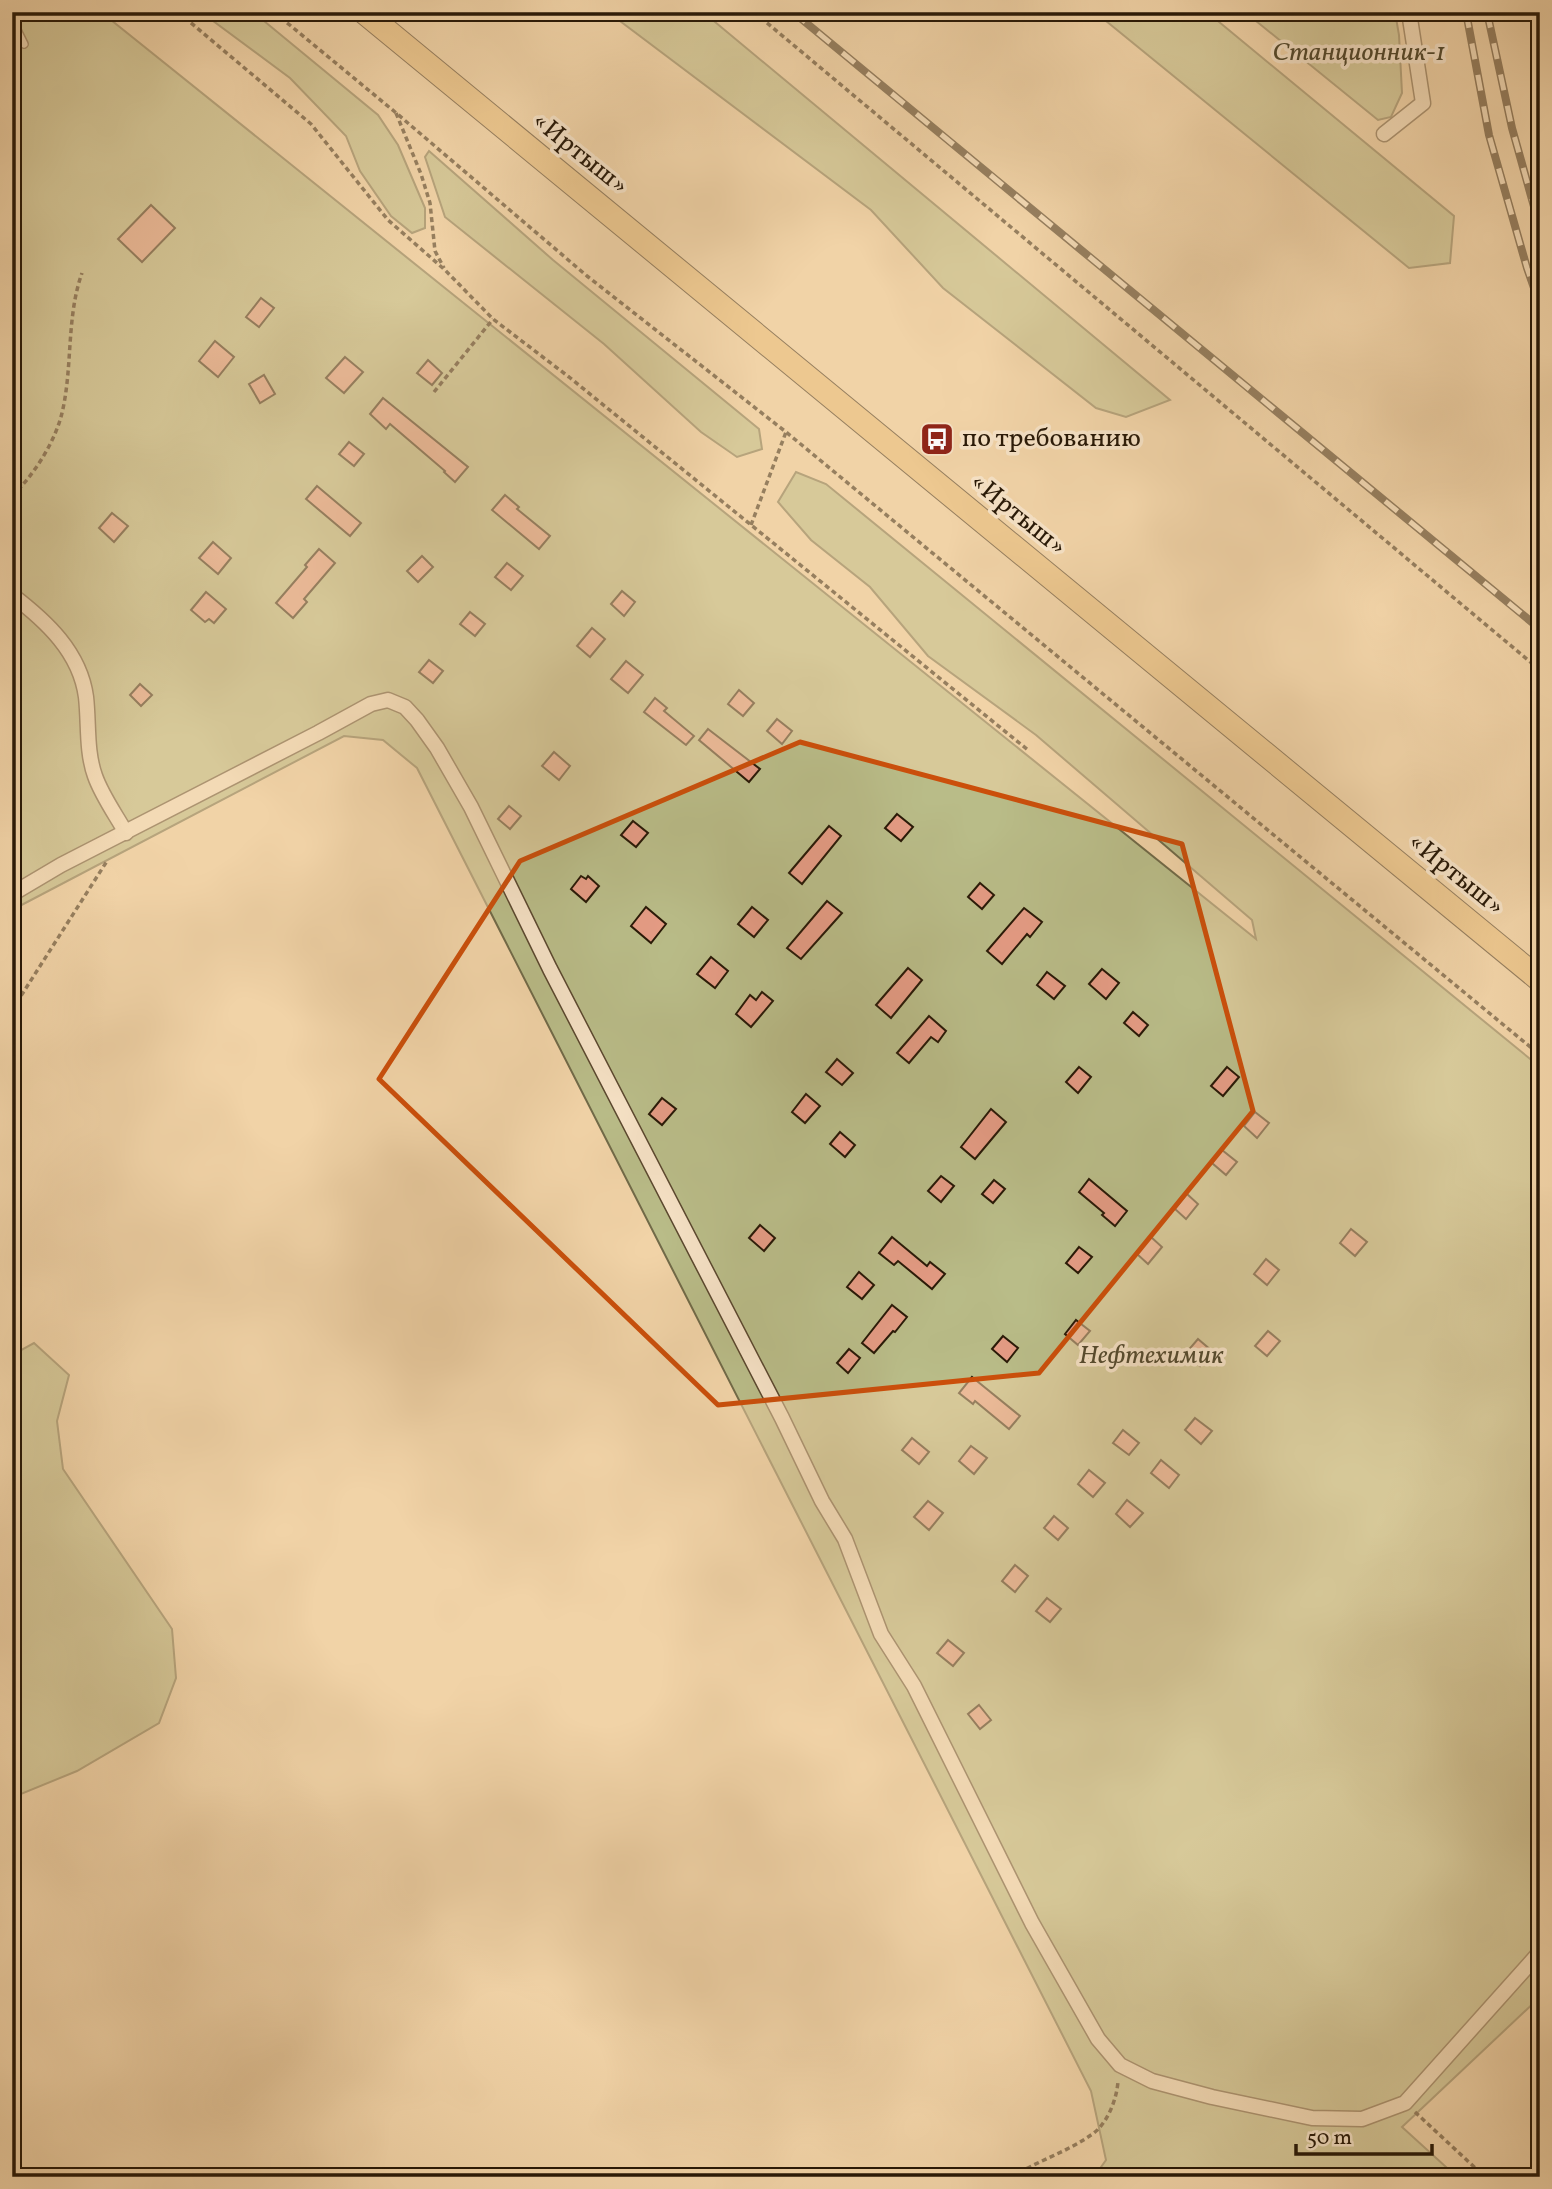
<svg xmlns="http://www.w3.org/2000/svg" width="1552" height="2189" viewBox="0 0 1552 2189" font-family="Vollkorn,serif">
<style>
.green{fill:#b9bc88;stroke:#716a48;stroke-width:2}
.building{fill:#e59c85;stroke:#291907;stroke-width:2}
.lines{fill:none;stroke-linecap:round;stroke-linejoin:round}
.service-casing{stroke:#5b482f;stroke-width:10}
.minor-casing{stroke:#5b482f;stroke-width:17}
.primary-casing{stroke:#291907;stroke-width:25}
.path{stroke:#291907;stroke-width:3.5;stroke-dasharray:5 3.5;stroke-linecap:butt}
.service{stroke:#f6e2c6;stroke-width:7}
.minor{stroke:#f6e2c6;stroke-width:14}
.primary{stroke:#e8ba74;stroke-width:23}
.rail-casing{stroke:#291907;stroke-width:8}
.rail{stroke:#f6e2c6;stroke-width:5;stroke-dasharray:16;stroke-linecap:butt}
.marked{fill:none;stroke:#cb4f0b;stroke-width:5;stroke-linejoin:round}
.labels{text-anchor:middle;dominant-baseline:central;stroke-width:7;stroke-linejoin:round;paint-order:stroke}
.park-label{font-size:26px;font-style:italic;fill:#544a2e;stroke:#f6e2c6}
.street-label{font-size:26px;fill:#291907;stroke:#f6e2c6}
.poi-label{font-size:26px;fill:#291907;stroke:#f6e2c6;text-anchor:start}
</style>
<rect width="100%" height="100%" fill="#f1d3a7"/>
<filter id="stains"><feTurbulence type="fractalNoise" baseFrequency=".00286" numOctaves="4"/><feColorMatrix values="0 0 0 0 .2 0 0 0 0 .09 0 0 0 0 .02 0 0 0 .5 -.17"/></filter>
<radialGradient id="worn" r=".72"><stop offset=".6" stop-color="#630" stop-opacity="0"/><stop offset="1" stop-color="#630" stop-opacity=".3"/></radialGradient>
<g class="green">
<path d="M12,12H101L1256,939L1252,920L1036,735L928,656L870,587L811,540L778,502L796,472L826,484L1540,1067V1997L1402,2127L1457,2177H1094L1106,2160L1091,2091L417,768L383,740L344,736L12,910Z"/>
<path d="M201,12H253L378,115L398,145L425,208V228L412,233L391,216L360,171L346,136L290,78Z"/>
<path d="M608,12H703L1170,400L1126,417L1096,408L943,288L871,210Z"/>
<path d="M1095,12H1207L1454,216L1450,263L1409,268Z"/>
<path d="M1245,12H1395L1399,35L1402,93L1391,117L1378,120Z"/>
<path d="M429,151L553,260L759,429L762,449L737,457L701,432L604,344L445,217L425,157Z"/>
<path d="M34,1343L69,1375L57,1421L63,1469L172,1629L176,1678L159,1723L77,1771L21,1794L12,1791V1355Z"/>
</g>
<g class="building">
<path d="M151,205L175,228L142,262L118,239Z"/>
<path d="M261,298L274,308L259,327L246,317Z"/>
<path d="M215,341L234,357L218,377L199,361Z"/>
<path d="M345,357L363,372L344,393L326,378Z"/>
<path d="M428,360L442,373L432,385L417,373Z"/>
<path d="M264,375L275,394L260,403L249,384Z"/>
<path d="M383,398L468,467L455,482L444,472L445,471L390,424L386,429L370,414Z"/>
<path d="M349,442L364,454L354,466L339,454Z"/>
<path d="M317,486L361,523L350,536L306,499Z"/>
<path d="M505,495L519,507L517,509L550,536L539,549L492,510Z"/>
<path d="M112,513L128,526L114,542L99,528Z"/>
<path d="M213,542L231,558L218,574L199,558Z"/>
<path d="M319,549L335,563L304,599L307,602L293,618L276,603L307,567L305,565Z"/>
<path d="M422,556L433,567L418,582L407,571Z"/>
<path d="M507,563L523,576L511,590L495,577Z"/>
<path d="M622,591L635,602L624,616L611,604Z"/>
<path d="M206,592L226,609L214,623L209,619L205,622L191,610Z"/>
<path d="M470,612L485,624L475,636L460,624Z"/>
<path d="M592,628L605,639L590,657L577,646Z"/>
<path d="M429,660L443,671L433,683L419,672Z"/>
<path d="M626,661L643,675L628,693L611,679Z"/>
<path d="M140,684L152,695L141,706L130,695Z"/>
<path d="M739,690L754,703L743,716L728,704Z"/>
<path d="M655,698L667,708L664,711L694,736L686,745L644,712Z"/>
<path d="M777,719L792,731L782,744L767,731Z"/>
<path d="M708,729L760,769L749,782L699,740Z"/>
<path d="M554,752L570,766L559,780L542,766Z"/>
<path d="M509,806L521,816L510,829L498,819Z"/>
<path d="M897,814L913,827L901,841L885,828Z"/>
<path d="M633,821L648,833L636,847L621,835Z"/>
<path d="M829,826L841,836L802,884L789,873Z"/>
<path d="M581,876L586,879L588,876L599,886L586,902L571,889Z"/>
<path d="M980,883L994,895L982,909L968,897Z"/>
<path d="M827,901L842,913L801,959L787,948Z"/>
<path d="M646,907L666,924L651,943L631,926Z"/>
<path d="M752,907L768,920L754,937L738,924Z"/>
<path d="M1024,908L1042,922L1030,937L1027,934L1002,964L987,951Z"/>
<path d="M711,957L728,971L715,988L697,974Z"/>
<path d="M908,968L922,980L891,1018L876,1005Z"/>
<path d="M1102,969L1119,983L1106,999L1089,984Z"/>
<path d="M1047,972L1065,986L1054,999L1037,985Z"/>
<path d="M762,992L773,1001L751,1027L736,1014L750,995L756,1000Z"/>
<path d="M1133,1012L1148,1025L1139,1036L1124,1023Z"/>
<path d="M929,1016L946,1031L938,1042L931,1037L909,1063L897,1053Z"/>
<path d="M837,1059L853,1073L842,1085L826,1072Z"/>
<path d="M1079,1067L1091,1077L1078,1093L1066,1082Z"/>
<path d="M1227,1067L1239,1077L1223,1096L1211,1086Z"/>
<path d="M806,1094L820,1106L805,1123L792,1112Z"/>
<path d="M662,1098L676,1109L662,1125L649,1114Z"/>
<path d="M991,1109L1006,1122L975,1159L961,1147Z"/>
<path d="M1255,1112L1269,1123L1257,1138L1244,1126Z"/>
<path d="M840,1132L855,1145L845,1157L830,1144Z"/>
<path d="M1222,1150L1237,1162L1226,1175L1212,1163Z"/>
<path d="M941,1176L954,1186L941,1202L928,1191Z"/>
<path d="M1089,1179L1127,1211L1115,1226L1102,1215L1104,1213L1079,1192Z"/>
<path d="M994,1180L1005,1189L993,1203L982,1194Z"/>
<path d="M1187,1194L1198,1204L1186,1219L1175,1209Z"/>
<path d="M760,1225L775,1238L764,1251L749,1238Z"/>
<path d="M1351,1229L1367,1242L1355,1256L1340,1243Z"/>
<path d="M892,1237L927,1266L930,1262L945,1274L932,1289L898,1261L894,1265L879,1253Z"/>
<path d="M1151,1237L1162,1247L1148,1264L1137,1254Z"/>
<path d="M1079,1247L1092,1257L1078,1273L1066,1263Z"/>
<path d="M1266,1259L1279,1270L1267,1285L1254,1274Z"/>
<path d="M859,1272L874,1285L862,1299L847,1287Z"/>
<path d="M892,1305L907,1317L895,1332L893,1331L874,1353L862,1343Z"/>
<path d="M1076,1320L1090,1331L1078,1345L1065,1334Z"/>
<path d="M1268,1331L1280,1341L1267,1356L1255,1346Z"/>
<path d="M1003,1336L1018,1348L1007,1362L992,1349Z"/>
<path d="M1198,1339L1212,1351L1200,1366L1185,1354Z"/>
<path d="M849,1349L860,1358L848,1373L837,1363Z"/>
<path d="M972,1377L1020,1416L1009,1429L975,1401L973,1404L959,1393Z"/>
<path d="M1195,1418L1212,1431L1201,1444L1185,1430Z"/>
<path d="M1123,1430L1139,1443L1129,1455L1113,1443Z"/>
<path d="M912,1438L929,1452L919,1464L902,1450Z"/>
<path d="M971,1446L987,1458L974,1474L959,1461Z"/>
<path d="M1161,1460L1179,1475L1169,1488L1151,1473Z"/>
<path d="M1089,1470L1105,1483L1093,1497L1078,1484Z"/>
<path d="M1127,1500L1143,1513L1130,1527L1116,1514Z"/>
<path d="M928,1501L943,1513L929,1530L914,1517Z"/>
<path d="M1054,1516L1068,1528L1058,1540L1044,1528Z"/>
<path d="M1015,1565L1028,1576L1015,1592L1002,1581Z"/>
<path d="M1047,1598L1061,1609L1050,1622L1036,1611Z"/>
<path d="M948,1640L964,1653L953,1666L937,1653Z"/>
<path d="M979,1705L991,1720L980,1729L968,1714Z"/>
</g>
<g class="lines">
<g class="service-casing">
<path id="service" d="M12,20L24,44"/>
</g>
<g class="minor-casing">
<g id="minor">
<path d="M1384,134L1423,103L1409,12"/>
<path d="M12,595C46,621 80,652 86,697C89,723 86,751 95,776C102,796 116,815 126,833"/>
<path d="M12,894L61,865L318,733L371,704L388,700L405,707L417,720L437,748L471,807L550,969L782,1418L822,1501L845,1539L881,1634L914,1686L1032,1923L1098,2039L1120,2065L1152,2081L1212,2097L1312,2118L1362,2119L1405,2103L1540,1952"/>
</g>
</g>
<g class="primary-casing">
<path id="primary" d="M364,12L1540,980"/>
</g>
<g class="path">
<path d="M178,12L311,124L388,220L445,270L493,319L569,377L1028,750"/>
<path d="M274,12L395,112L587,276L786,432L1540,1055"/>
<path d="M754,12L1540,670"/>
<path d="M396,113L421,174L430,203L435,251L444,268"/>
<path d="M434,392L493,319"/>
<path d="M12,496C34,475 55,442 62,413C73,367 66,318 82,273"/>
<path d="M751,525L786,432"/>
<path d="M12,1010L107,861"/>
<path d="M1415,2112L1485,2177"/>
<path d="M1012,2177C1037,2161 1067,2152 1091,2135C1107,2125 1117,2099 1118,2081"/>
</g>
<use href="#service" class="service"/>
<use href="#minor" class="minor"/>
<use href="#primary" class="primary"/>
<g class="rail-casing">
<g id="rail">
<path d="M793,12L1540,629"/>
<path d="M1466,12L1489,135L1527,268L1540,305"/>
<path d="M1487,12L1512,128L1540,228"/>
</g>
</g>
<use href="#rail" class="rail"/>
</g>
<path d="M0 0H1552V2189H0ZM800,742L1182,844L1253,1111L1039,1373L718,1405L379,1079L520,861Z" fill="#f1d3a7" fill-opacity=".55" fill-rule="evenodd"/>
<path class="marked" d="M800,742L1182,844L1253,1111L1039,1373L718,1405L379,1079L520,861Z"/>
<defs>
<g id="bus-square" transform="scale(1.75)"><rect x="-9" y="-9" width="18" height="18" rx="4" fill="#8f2418" stroke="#f6e2c6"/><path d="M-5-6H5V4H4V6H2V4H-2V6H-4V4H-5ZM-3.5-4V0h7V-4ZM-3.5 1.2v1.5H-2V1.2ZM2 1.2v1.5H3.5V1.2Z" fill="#fff"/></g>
</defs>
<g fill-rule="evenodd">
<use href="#bus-square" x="937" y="439"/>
</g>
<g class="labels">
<g class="park-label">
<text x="1359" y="53">Станционник-1</text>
<text x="1151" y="1356">Нефтехимик</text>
</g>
<g class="street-label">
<text transform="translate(580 154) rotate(39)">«Иртыш»</text>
<text transform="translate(1018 515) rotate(39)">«Иртыш»</text>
<text transform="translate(1456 875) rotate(39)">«Иртыш»</text>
</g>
<g class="poi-label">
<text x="962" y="439">по требованию</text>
</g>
</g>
<rect width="1552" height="2189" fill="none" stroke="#f1d3a7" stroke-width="42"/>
<rect x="14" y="14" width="1524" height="2161" fill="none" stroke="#291907" stroke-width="3.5"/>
<rect x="21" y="21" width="1510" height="2147" fill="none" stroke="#291907" stroke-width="2"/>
<path d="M1296 2144v10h136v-10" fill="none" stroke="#291907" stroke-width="3.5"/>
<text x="1307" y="2144" font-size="21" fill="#291907" stroke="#f6e2c6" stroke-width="5" paint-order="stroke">50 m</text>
<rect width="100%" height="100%" filter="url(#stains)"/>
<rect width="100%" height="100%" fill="url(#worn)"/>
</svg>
